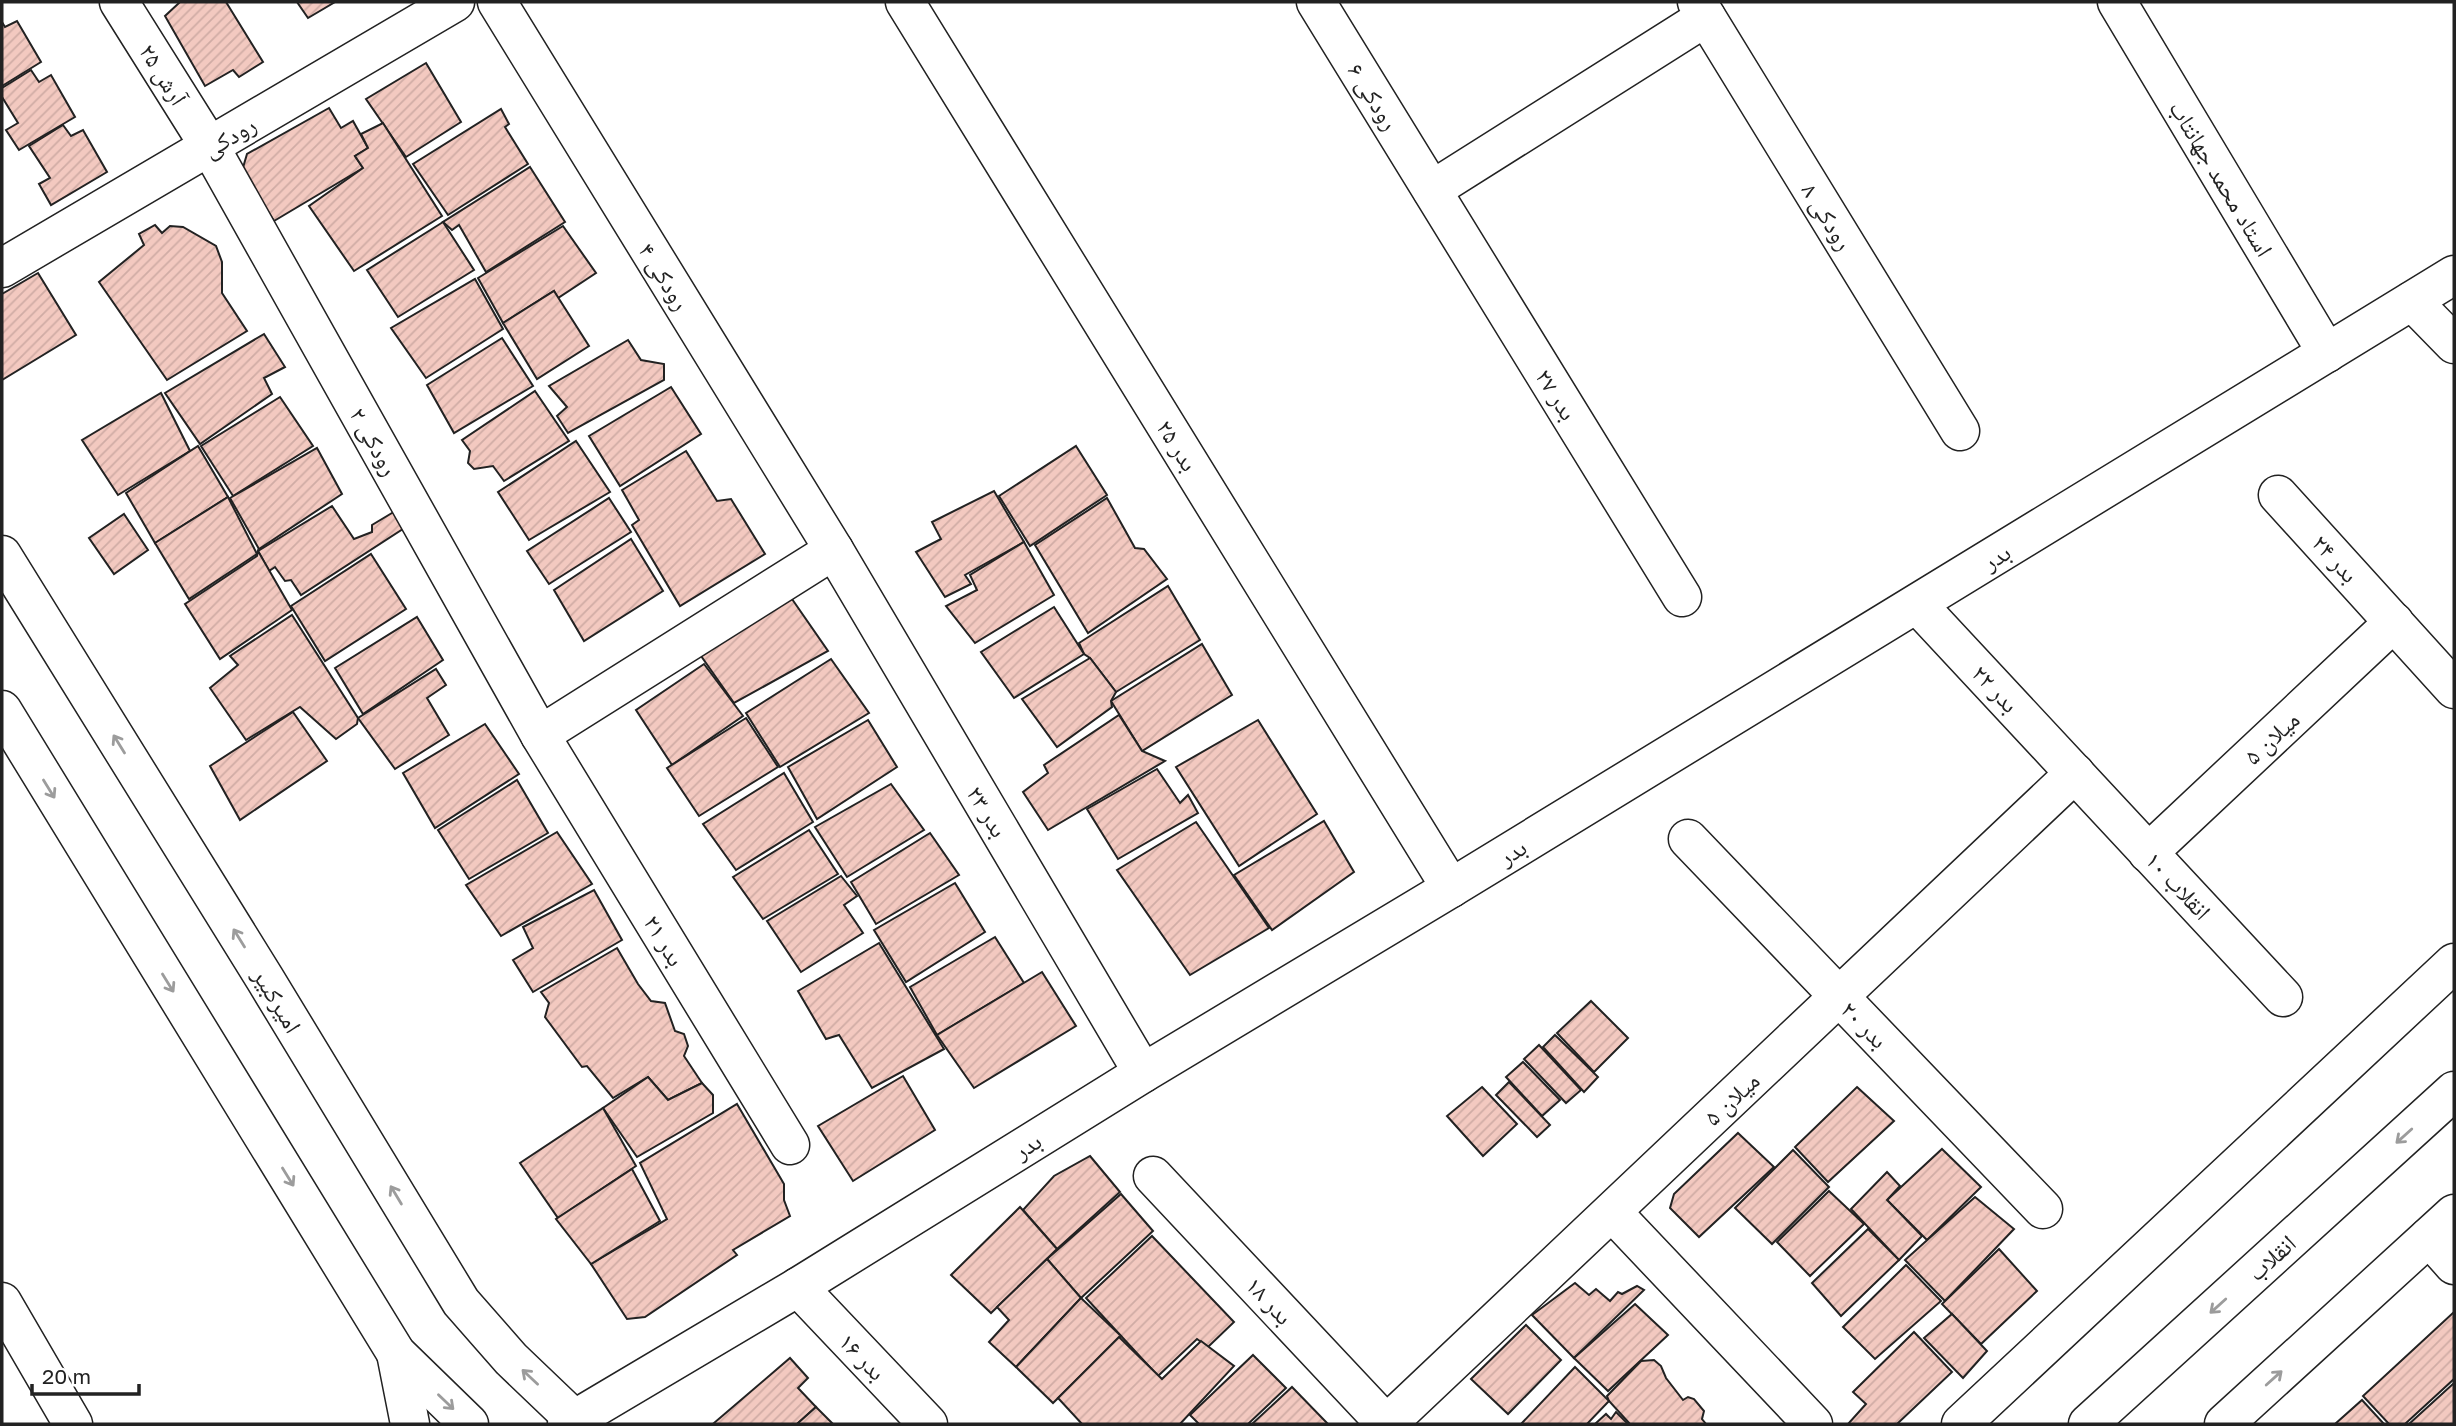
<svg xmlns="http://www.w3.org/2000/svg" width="2456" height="1426" viewBox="0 0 2456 1426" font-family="'Golos Text','Noto Naskh Arabic',sans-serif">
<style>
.building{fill:url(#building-hatch);stroke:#222;stroke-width:2}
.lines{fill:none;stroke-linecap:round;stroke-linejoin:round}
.minor-casing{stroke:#222;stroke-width:41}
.major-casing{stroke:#222;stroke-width:41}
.minor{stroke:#fff;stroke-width:38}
.major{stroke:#fff;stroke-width:38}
.oneway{stroke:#9c9c9c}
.labels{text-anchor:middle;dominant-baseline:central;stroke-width:5;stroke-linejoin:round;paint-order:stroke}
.street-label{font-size:24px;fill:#222;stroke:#fff}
</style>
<defs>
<pattern id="building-hatch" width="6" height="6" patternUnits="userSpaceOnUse" patternTransform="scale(1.75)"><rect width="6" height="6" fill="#f3c9c0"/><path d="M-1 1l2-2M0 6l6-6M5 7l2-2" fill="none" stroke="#d0aca5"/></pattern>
</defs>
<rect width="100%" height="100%" fill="#fff"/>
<g class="building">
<path d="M180,2H226L263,62L239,77L233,70L205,86L165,16Z"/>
<path d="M297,2H335L308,18Z"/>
<path d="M17,21L41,62L2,86V22L5,27Z"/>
<path d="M426,63L461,122L406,157L366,99Z"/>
<path d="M31,70L39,82L51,75L75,117L19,150L6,130L18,123L2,97V88Z"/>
<path d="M329,108L341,128L353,121L368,148L355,156L363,168L274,221L242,171L247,154Z"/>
<path d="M501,109L509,124L505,127L528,164L448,215L413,164Z"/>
<path d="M383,123L442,216L354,271L309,206L363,168L355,156L368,148L361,134Z"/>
<path d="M63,125L71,136L83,130L107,172L51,205L39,184L50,178L29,146Z"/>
<path d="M530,167L565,222L486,272L459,225L452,230L443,222Z"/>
<path d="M443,222L474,270L398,317L367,270Z"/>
<path d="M155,225L162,233L170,226L183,227L216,246L222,262V293L247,331L167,380L99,282L144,245L139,234Z"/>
<path d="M563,226L596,273L558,298L554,291L503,323L478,278Z"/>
<path d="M38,273L76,335L2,380V294Z"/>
<path d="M475,279L503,329L426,378L391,328Z"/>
<path d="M554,291L589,346L537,379L503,323Z"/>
<path d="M264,334L285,367L264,378L272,394L200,444L165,393Z"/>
<path d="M502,338L533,386L454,433L427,385Z"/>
<path d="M628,340L641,360L664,364V380L568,433L557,416L567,407L549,386Z"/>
<path d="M671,387L701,434L620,486L589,436Z"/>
<path d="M535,391L569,441L504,481L493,466L474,469L468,463L470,451L462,440Z"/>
<path d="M161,393L190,451L118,495L82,440Z"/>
<path d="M280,397L313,446L233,496L201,446Z"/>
<path d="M576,441L610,492L529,540L498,492Z"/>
<path d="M198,446L228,497L155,543L126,493Z"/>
<path d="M1076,446L1107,495L1030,546L999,496Z"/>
<path d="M317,448L342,494L259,549L230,498Z"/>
<path d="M686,451L717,501L731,499L765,554L680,606L632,525L639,520L622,490Z"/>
<path d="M994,491L1024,542L965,575L971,584L945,597L916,552L941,539L932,522Z"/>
<path d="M228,497L257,554L189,599L155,543Z"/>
<path d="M609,498L631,532L549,584L527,551Z"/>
<path d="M1107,498L1135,548L1144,549L1167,579L1088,633L1035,545Z"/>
<path d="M332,506L354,539L372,532V525L397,510L409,525L301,595L291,580L285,581L275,567L269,571L258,551Z"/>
<path d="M124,514L148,550L114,574L89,538Z"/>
<path d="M631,539L663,591L584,641L554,590Z"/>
<path d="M1024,542L1054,595L975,643L946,606L977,590L970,575Z"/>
<path d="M258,551L292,610L220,659L185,604L257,556Z"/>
<path d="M371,554L406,609L325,661L291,606Z"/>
<path d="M1168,586L1200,640L1116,692L1090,658L1084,654L1079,643Z"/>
<path d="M792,599L828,651L734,703L699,653Z"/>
<path d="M1054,607L1084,654L1014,698L981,652Z"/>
<path d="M292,615L358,718L357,724L336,739L300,707L246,740L210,688L238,665L230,656Z"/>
<path d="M417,617L443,660L363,714L335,668Z"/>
<path d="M1202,644L1232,695L1142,751L1111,701Z"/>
<path d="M1090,658L1116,692L1111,701L1112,707L1057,747L1022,699Z"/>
<path d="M831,659L869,713L780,767L746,713Z"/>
<path d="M704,664L743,716L672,765L636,710Z"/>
<path d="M436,669L446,685L427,698L449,735L395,769L358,718Z"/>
<path d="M293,712L327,761L240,820L210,766Z"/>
<path d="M1119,715L1142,751L1165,761L1048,830L1023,792L1048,773L1044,765Z"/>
<path d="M746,718L778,767L699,816L667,768Z"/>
<path d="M868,720L897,767L817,819L788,767Z"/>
<path d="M1258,720L1317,814L1239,866L1176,767Z"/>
<path d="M485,724L519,774L435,828L403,773Z"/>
<path d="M1157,769L1180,803L1188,795L1198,813L1118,859L1087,809Z"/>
<path d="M784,773L813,822L736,870L703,824Z"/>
<path d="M517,780L548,833L469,879L438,830Z"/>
<path d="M891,784L924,830L847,877L815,827Z"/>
<path d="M1324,821L1354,872L1272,930L1234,875Z"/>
<path d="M1196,822L1269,928L1190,975L1117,870Z"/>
<path d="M809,830L838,874L763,919L733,877Z"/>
<path d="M557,832L592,884L501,936L466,885Z"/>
<path d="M930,833L959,875L876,924L851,882Z"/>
<path d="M841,876L857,896L844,905L863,933L801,972L767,921Z"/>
<path d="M955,883L985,932L906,982L874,930Z"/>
<path d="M594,890L622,940L533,992L513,960L533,948L523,927Z"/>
<path d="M995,937L1024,983L937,1035L910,987Z"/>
<path d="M879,943L944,1049L872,1088L839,1035L826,1039L798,991Z"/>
<path d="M617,948L638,984L651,1001L665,1003L675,1031L684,1034L688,1046L684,1056L702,1083L668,1100L648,1077L613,1098L587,1066L582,1067L545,1017L549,1003L541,992Z"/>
<path d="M1042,972L1076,1026L974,1088L937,1035Z"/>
<path d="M1591,1001L1628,1038L1594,1072L1557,1033Z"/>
<path d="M1555,1035L1598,1077L1584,1092L1543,1047Z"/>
<path d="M1539,1045L1581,1090L1566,1103L1524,1059Z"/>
<path d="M1523,1062L1560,1100L1542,1116L1506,1077Z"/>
<path d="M903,1076L935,1130L853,1181L818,1126Z"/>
<path d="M648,1077L668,1100L702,1083L713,1095V1113L637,1157L603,1108Z"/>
<path d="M1509,1082L1550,1125L1537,1137L1496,1095Z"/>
<path d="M1482,1087L1517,1124L1483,1156L1447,1116Z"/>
<path d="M1857,1087L1894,1121L1828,1182L1795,1147Z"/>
<path d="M737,1104L784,1184V1200L790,1216L733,1250L737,1255L645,1317L627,1319L591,1264L667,1219L640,1163Z"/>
<path d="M603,1108L636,1166L558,1218L520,1163Z"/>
<path d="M1738,1133L1774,1167L1699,1237L1670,1208L1674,1194Z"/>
<path d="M1942,1149L1981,1187L1927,1240L1887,1200Z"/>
<path d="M1793,1150L1829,1187L1772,1244L1735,1208Z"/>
<path d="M1090,1156L1120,1192L1057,1249L1023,1210L1054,1176Z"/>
<path d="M632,1169L660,1221L591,1264L556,1219Z"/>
<path d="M1887,1172L1900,1186L1887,1200L1922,1236L1899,1260L1851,1209Z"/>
<path d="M1829,1191L1864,1224L1810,1276L1777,1242Z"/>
<path d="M1121,1194L1153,1231L1081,1298L1047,1259Z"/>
<path d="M1975,1197L2014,1229L1945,1301L1905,1260Z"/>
<path d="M1020,1207L1057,1249L991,1313L951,1275Z"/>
<path d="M1868,1229L1899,1260L1841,1316L1812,1283Z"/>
<path d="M1152,1236L1234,1322L1208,1347L1197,1339L1158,1376L1086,1298Z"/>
<path d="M1999,1249L2037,1291L1981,1344L1942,1304Z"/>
<path d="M1047,1259L1081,1298L1016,1367L989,1342L1009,1320L997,1307Z"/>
<path d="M1906,1265L1941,1301L1875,1359L1843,1327Z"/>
<path d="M1575,1283L1589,1295L1596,1289L1610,1301L1618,1292L1622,1294L1637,1286L1644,1290L1574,1358L1532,1315Z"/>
<path d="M1081,1298L1121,1336L1053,1403L1016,1367Z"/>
<path d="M1635,1304L1668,1335L1608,1391L1574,1358Z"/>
<path d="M2454,1312V1379L2405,1424H2389L2363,1396Z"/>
<path d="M1952,1314L1987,1351L1963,1378L1924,1338Z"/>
<path d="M1526,1325L1561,1360L1508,1414L1471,1379Z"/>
<path d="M1914,1332L1952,1372L1897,1424H1848L1866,1404L1853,1392Z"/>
<path d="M1119,1337L1162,1379L1201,1341L1234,1366L1180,1424H1082L1058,1398Z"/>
<path d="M1253,1355L1286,1388L1248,1424H1199L1190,1415Z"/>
<path d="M790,1358L808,1378L798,1388L816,1407L797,1424H715L714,1423Z"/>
<path d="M1654,1360L1661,1366L1666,1378L1683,1400L1688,1397L1694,1399L1704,1411L1702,1419L1706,1424H1630L1609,1401L1607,1396L1641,1361Z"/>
<path d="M1575,1367L1609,1401L1587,1424H1521Z"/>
<path d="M2454,1383V1424H2409Z"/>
<path d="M1292,1387L1328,1424H1252Z"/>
<path d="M2362,1400L2384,1424H2335Z"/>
<path d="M816,1407L833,1424H797Z"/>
<path d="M1616,1412L1628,1424H1595L1606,1414L1611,1419Z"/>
</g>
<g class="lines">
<g class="minor-casing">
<g id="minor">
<path d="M119,2L210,147L540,735L790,1145"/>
<path d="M497,2L834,550L1143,1073"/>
<path d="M905,2L1451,888"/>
<path d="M1316,2L1682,597"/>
<path d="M1697,2L1960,431"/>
<path d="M2117,2L2327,353"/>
<path d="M1432,190L1706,17"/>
<path d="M2,268L455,2"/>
<path d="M2412,301L2454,344"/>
<path d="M2278,495L2454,689"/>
<path d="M2,555L265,979L461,1302L511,1359L579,1424"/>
<path d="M1917,604L2283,997"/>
<path d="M2,710L396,1353L469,1424"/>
<path d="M540,735L834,550"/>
<path d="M1688,839L2043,1209"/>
<path d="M2148,853L2394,622"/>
<path d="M1153,1176L1386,1424"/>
<path d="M1612,1212L1813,1424"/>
<path d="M2429,1237L2454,1265"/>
<path d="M798,1287L928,1424"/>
<path d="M2,1302L73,1424"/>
<path d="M396,1353L410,1424"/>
<path d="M567,1424L798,1287L1143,1073L1451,888L2454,275"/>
<path d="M1387,1424L2075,773"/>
<path d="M1961,1424L2454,963"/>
</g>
</g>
<g class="major-casing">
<g id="major">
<path d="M2088,1424L2454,1091"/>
<path d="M2224,1424L2454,1214"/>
</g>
</g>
<use href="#minor" class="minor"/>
<use href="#major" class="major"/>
</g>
<defs><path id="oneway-shaft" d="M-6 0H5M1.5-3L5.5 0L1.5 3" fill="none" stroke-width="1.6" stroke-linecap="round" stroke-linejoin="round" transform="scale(1.75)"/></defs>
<g class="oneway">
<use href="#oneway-shaft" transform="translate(119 744) rotate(-122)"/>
<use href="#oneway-shaft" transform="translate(49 789) rotate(58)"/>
<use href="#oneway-shaft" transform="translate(239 938) rotate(-122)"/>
<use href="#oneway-shaft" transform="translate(168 983) rotate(58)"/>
<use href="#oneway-shaft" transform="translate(2404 1136) rotate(138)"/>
<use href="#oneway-shaft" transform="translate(288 1177) rotate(58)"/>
<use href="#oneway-shaft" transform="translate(396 1195) rotate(-121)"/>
<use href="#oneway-shaft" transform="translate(2218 1306) rotate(138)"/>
<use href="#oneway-shaft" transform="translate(530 1377) rotate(-137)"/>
<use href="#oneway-shaft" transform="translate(2274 1378) rotate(-42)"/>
<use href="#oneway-shaft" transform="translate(446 1402) rotate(44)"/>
</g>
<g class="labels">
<g class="street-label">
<text transform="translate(164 74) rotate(58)">آرش ۲۵</text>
<text transform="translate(1374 96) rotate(58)">رودکی ۶</text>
<text transform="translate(229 136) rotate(-31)">رودکی</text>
<text transform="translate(2222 178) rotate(59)">استاد محمد جهانتاب</text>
<text transform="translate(1828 216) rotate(58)">رودکی ۸</text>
<text transform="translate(665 276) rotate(58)">رودکی ۴</text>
<text transform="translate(1557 394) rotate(58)">بدر ۲۷</text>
<text transform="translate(375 441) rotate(61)">رودکی ۲</text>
<text transform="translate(1178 445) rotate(58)">بدر ۲۵</text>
<text transform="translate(1996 556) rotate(-31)">بدر</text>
<text transform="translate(2336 558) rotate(48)">بدر ۲۴</text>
<text transform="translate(1996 688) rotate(47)">بدر ۲۲</text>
<text transform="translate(2271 737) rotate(-43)">میلان ۵</text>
<text transform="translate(988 811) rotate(59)">بدر ۲۳</text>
<text transform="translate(1512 851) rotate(-31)">بدر</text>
<text transform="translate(2179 885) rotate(47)">انقلاب ۱۰</text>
<text transform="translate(665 940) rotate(59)">بدر ۲۱</text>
<text transform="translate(278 1000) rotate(59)">امیرکبیر</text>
<text transform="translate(1865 1024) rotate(46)">بدر ۲۰</text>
<text transform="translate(1731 1098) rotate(-43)">میلان ۵</text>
<text transform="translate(1027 1145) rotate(-32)">بدر</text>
<text transform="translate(2271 1257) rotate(-42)">انقلاب</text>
<text transform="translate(1270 1300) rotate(47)">بدر ۱‍۸</text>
<text transform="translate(863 1356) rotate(46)">بدر ۱۶</text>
</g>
</g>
<rect width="2456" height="1426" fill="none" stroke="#222222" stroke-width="7"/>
<path d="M32 1384v10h107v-10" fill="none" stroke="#222222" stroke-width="3.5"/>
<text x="42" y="1384" font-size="21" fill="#222222" stroke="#ffffff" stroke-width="5" paint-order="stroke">20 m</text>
</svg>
